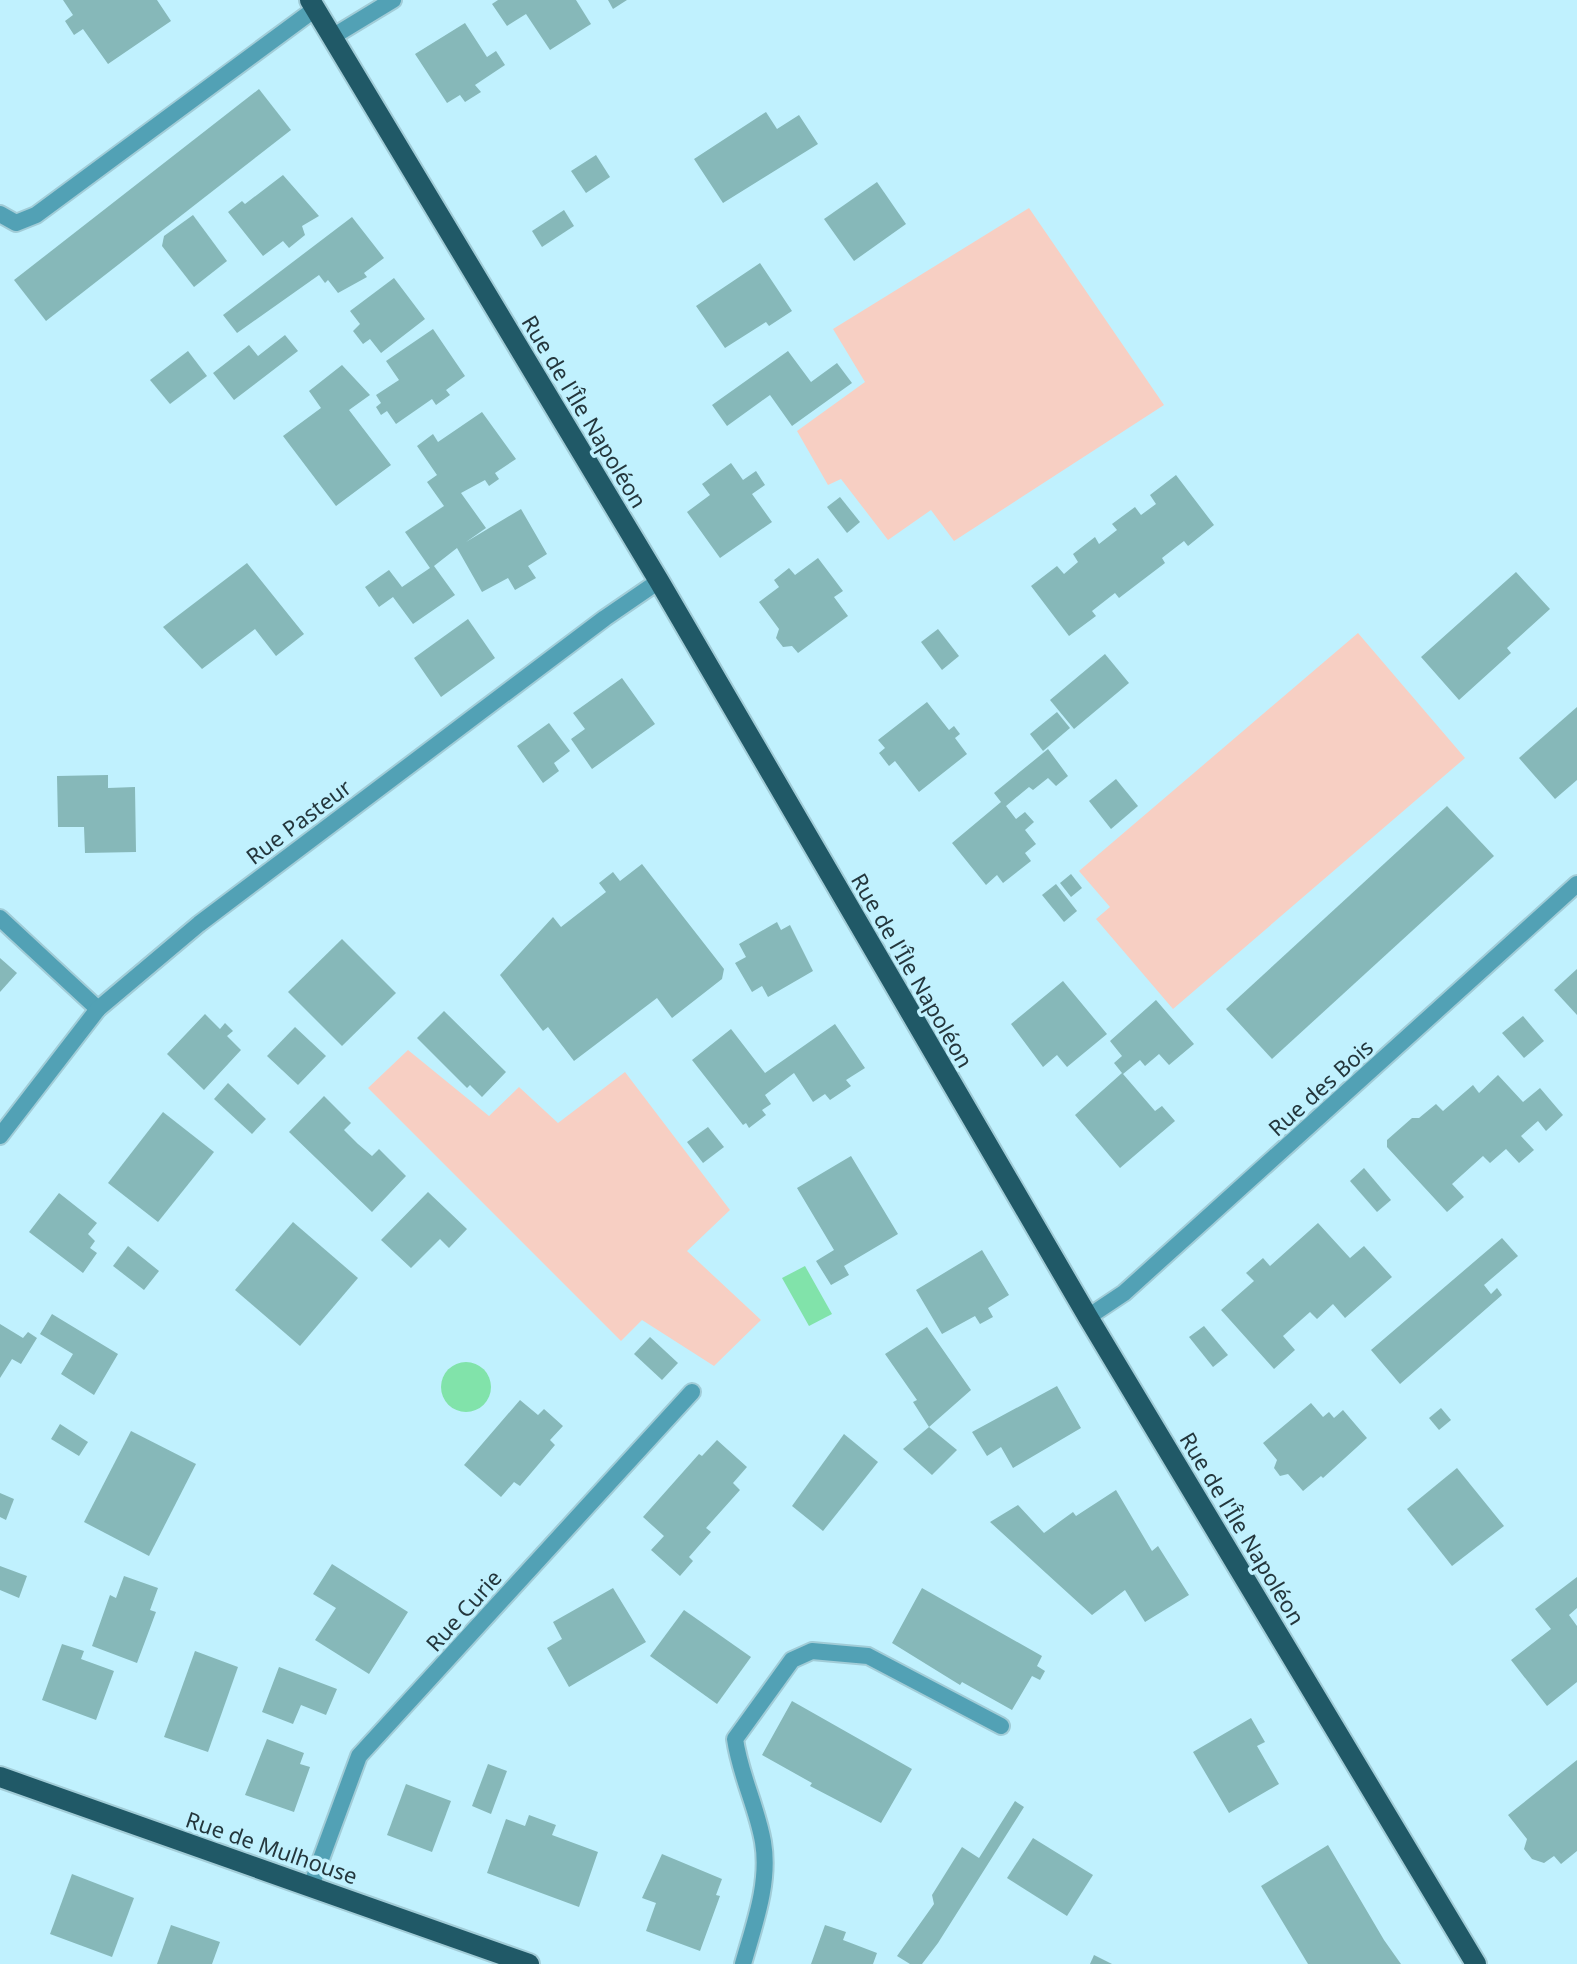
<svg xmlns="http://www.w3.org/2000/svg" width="1577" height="1964" viewBox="0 0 1577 1964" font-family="'Noto Sans',sans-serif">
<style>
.green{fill:#f7cfc3}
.water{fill:#81e3aa}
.building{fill:#86b8b9}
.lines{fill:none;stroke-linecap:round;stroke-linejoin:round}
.service-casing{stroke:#a1ccd7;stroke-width:20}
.minor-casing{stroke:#a1ccd7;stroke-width:20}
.primary-casing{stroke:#a1ccd7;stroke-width:24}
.service{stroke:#52a1b5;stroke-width:16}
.minor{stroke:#52a1b5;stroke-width:16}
.primary{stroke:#205967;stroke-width:20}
.labels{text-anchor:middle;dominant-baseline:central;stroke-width:7;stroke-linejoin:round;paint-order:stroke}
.street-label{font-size:22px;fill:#24373d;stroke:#c0f1fe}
</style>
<rect width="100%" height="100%" fill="#c0f1fe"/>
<g class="green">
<path d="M1029,208L1164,405L954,541L931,510L888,540L841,479L828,485L797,431L865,382L833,329Z"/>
<path d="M1358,633L1465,758L1173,1009L1096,919L1110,907L1079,871Z"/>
<path d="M408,1050L489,1116L519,1087L558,1123L625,1072L730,1210L687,1251L761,1320L714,1366L642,1320L621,1341L368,1088Z"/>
</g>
<g class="water">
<path d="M805,1266L832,1314L809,1326L782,1278Z"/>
<circle cx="466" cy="1387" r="25"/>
</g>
<g class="building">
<path d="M63,0H157L171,21L108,64L83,29L74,35L65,21L73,15Z"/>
<path d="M498,0H576L591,24L550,50L526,14L507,26L492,4Z"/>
<path d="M608,0H627L613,9Z"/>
<path d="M465,23L487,57L496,51L505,65L475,85L481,92L465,102L460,95L447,103L415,54Z"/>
<path d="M259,89L291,130L46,321L14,280Z"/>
<path d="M766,112L777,129L799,115L818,144L723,203L694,159Z"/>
<path d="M596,155L610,177L586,193L571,171Z"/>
<path d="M283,175L319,216L302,226L305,235L289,248L283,241L263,256L228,212L242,201L245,204Z"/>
<path d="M877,182L906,224L854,261L824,219Z"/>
<path d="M564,210L574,226L542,247L532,231Z"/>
<path d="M193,215L227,261L194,287L162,246L164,236Z"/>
<path d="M352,217L384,258L364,273L367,277L338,293L328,280L325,283L319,275L237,333L223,315Z"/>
<path d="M760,263L792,311L769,326L766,322L725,348L696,306Z"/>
<path d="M394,278L425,319L381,353L370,339L363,344L353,331L360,324L350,311Z"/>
<path d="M433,329L465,376L446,390L450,395L436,405L432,399L396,424L387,411L381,415L376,407L381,403L376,395L399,380L386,361Z"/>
<path d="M285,335L298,351L234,400L213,373L249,345L258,356Z"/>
<path d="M188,351L207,376L170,404L150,380Z"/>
<path d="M788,351L811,382L837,363L852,383L792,426L770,395L727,426L712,405Z"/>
<path d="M342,365L370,395L349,410L391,465L336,506L283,436L321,408L309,391Z"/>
<path d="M482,412L516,459L495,473L499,479L489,486L485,480L461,493L486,528L466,542L521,509L547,554L528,566L536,578L515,590L508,578L482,592L457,548L434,566L455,595L413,624L393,597L379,607L365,587L389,570L402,587L430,568L405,532L444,506L427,482L437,475L417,446L433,434L438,442Z"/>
<path d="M731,463L743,480L756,471L765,485L752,494L772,522L720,558L687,512L710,495L702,484Z"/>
<path d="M1176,475L1214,525L1188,546L1184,541L1162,558L1165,563L1119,598L1115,593L1092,611L1096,616L1069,636L1031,586L1057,566L1064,574L1078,562L1073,554L1095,537L1099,544L1117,530L1112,524L1135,507L1141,515L1156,504L1150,495Z"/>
<path d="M840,497L860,522L847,533L827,507Z"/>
<path d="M818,558L843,591L834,597L848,616L798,653L792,646L783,647L776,638L779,629L759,602L779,587L774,580L789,568L795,575Z"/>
<path d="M247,563L304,634L276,656L255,629L202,669L163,627Z"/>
<path d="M1516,572L1550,609L1507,648L1511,653L1459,700L1421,657Z"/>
<path d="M468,619L495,658L441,697L414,658Z"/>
<path d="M938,629L959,656L942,670L921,642Z"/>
<path d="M1105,654L1129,683L1074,729L1050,700Z"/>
<path d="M622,678L655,724L592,769L571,739L585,729L573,713Z"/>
<path d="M927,702L949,730L954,726L960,734L955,738L967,754L919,792L895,761L889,766L879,753L885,748L878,740Z"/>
<path d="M1577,707V780L1555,799L1519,758Z"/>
<path d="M1057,712L1070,728L1043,751L1030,734Z"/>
<path d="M549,723L570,751L554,763L559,771L543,783L517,746Z"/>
<path d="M1048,749L1068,776L1056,786L1048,778L1033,790L1029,787L1006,806L1016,819L1025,812L1034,822L1025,830L1036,844L1025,853L1031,861L1003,883L997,875L986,885L952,843L1001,802L994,793Z"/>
<path d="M108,775V788L135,787L136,852L85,853L84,827H58L57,776Z"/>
<path d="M1116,779L1138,806L1111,829L1089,801Z"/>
<path d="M1447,806L1494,856L1272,1059L1226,1009Z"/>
<path d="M642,864L724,969L722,979L672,1018L657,998L574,1061L548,1027L543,1031L500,975L553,917L561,927L606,892L599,883L613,872L620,881Z"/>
<path d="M1071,874L1082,888L1071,897L1060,883Z"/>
<path d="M1056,884L1077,911L1064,922L1042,895Z"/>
<path d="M777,922L781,930L790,925L813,971L768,997L762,986L752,992L735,963L746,957L739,944Z"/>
<path d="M342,939L396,993L342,1046L288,992Z"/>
<path d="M0,958L17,973L0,992Z"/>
<path d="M1577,969V1015L1554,990Z"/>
<path d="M1063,981L1107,1034L1067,1067L1057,1055L1043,1067L1011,1024Z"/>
<path d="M1156,1000L1194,1044L1169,1065L1159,1054L1145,1066L1140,1060L1123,1074L1155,1111L1162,1106L1175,1121L1120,1168L1075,1115L1122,1073L1114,1063L1122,1056L1110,1041Z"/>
<path d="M444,1011L506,1072L482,1097L470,1085L467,1088L417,1038Z"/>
<path d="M205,1014L220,1029L225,1023L233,1031L227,1036L241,1050L204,1090L167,1054Z"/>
<path d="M1523,1016L1544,1041L1524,1058L1502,1033Z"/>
<path d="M835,1024L865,1068L846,1080L851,1086L830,1100L825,1094L813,1102L794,1073L765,1095L771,1104L762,1110L766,1115L749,1128L746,1123L743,1125L692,1060L731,1029L765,1073Z"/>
<path d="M295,1027L326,1056L298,1085L267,1056Z"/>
<path d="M1498,1075L1523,1102L1540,1088L1563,1115L1546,1131L1538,1121L1521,1136L1534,1150L1519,1163L1506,1149L1490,1163L1483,1156L1452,1184L1464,1197L1447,1212L1387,1147V1140L1412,1118H1419L1436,1104L1443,1111L1473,1085L1479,1093Z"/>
<path d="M228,1083L266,1119L252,1134L214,1099Z"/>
<path d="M324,1096L351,1123L344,1130L358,1144L372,1156L379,1149L406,1176L372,1212L289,1132Z"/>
<path d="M163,1112L214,1152L158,1222L108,1183Z"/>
<path d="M708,1127L724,1147L703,1163L687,1142Z"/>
<path d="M851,1156L898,1234L844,1266L849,1275L831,1285L816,1261L834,1250L797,1188Z"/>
<path d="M1364,1168L1391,1200L1377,1212L1350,1181Z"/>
<path d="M428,1192L467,1229L449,1248L440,1239L411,1268L381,1240Z"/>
<path d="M59,1193L97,1223L88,1234L95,1241L90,1248L97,1253L83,1273L29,1232Z"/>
<path d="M293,1222L358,1278L300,1346L235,1290Z"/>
<path d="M1318,1223L1350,1258L1364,1246L1392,1277L1345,1318L1333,1304L1317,1319L1310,1312L1283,1336L1295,1350L1274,1369L1221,1310L1254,1281L1246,1273L1263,1258L1270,1266Z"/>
<path d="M1502,1238L1518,1256L1484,1285L1491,1294L1497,1288L1502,1295L1400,1384L1371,1350Z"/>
<path d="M128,1246L159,1271L144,1290L113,1266Z"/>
<path d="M982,1250L1009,1295L988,1308L993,1317L980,1324L975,1316L942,1334L916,1290Z"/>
<path d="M52,1314L118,1354L94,1395L61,1374L73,1354L40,1334Z"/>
<path d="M0,1324L23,1338L28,1332L37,1338L21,1364L12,1359L0,1378Z"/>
<path d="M1204,1326L1228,1355L1213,1367L1189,1337Z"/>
<path d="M927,1327L971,1390L929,1427L913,1402L917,1400L885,1354Z"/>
<path d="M650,1337L678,1363L662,1380L634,1354Z"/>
<path d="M1057,1386L1081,1428L1013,1468L1001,1447L987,1456L972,1432Z"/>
<path d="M520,1400L538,1415L544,1409L563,1426L550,1440L555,1445L520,1486L514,1482L501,1497L464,1465Z"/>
<path d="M1311,1403L1323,1417L1329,1412L1334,1418L1343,1410L1367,1438L1323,1478L1321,1476L1303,1491L1288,1474L1280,1476L1274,1468L1277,1460L1263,1443Z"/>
<path d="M1441,1408L1451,1420L1439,1430L1429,1418Z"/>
<path d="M60,1424L88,1442L79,1456L51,1439Z"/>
<path d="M929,1427L957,1450L932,1475L903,1449Z"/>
<path d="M131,1431L196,1464L149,1556L84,1522Z"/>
<path d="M844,1434L878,1462L823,1531L792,1506Z"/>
<path d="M717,1440L747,1467L733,1483L740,1490L706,1528L711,1532L689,1557L693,1561L680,1576L651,1550L664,1536L643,1517L699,1454L702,1456Z"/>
<path d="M1457,1468L1504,1526L1452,1566L1407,1509Z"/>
<path d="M1116,1490L1152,1551L1158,1546L1189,1595L1145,1622L1125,1590L1092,1615L990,1522L1018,1505L1044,1533L1073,1512L1076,1516Z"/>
<path d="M0,1493L14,1499L6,1520L0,1517Z"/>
<path d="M332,1564L408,1612L369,1674L315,1640L336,1608L313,1594Z"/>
<path d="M0,1566L27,1576L19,1598L0,1590Z"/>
<path d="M124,1576L158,1588L150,1610L156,1612L137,1663L92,1646L110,1595L116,1598Z"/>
<path d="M1577,1577V1608L1569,1615L1577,1626V1682L1547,1706L1511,1660L1551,1629L1535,1609Z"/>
<path d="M613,1588L646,1642L569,1687L547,1648L562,1639L553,1622Z"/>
<path d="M922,1588L1042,1656L1037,1666L1045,1671L1040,1680L1032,1676L1012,1710L962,1682L960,1685L892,1643Z"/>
<path d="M684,1610L751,1657L717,1704L650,1656Z"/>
<path d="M62,1644L84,1651L81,1659L114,1671L96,1720L42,1700Z"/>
<path d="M195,1651L238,1667L208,1752L164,1737Z"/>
<path d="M279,1667L337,1689L326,1715L301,1705L293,1724L262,1712Z"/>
<path d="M792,1701L912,1769L881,1823L810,1786L812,1783L762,1755Z"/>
<path d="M1251,1718L1265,1742L1257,1746L1279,1784L1229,1813L1193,1752Z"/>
<path d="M267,1739L304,1753L300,1764L310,1767L294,1812L245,1795Z"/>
<path d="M1577,1760V1851L1561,1864L1554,1856L1544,1863L1532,1859L1524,1849L1527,1839L1508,1815Z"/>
<path d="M488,1764L507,1771L491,1814L472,1806Z"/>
<path d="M406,1784L451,1801L432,1852L387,1835Z"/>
<path d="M1015,1801L1024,1807L938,1943L922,1964H910L897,1956L934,1904L932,1895L962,1847L979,1858Z"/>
<path d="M529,1815L556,1825L552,1835L598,1852L579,1907L487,1873L506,1819L525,1826Z"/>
<path d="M1033,1838L1093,1875L1067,1916L1007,1878Z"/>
<path d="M1328,1845L1384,1940L1401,1964H1308L1261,1886Z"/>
<path d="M662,1854L722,1879L716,1895L720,1896L700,1951L646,1931L656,1903L642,1898Z"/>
<path d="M72,1874L134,1898L112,1957L50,1934Z"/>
<path d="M171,1925L220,1942L212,1964H157Z"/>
<path d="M825,1925L846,1932L843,1940L877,1953L873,1964H811Z"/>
<path d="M1094,1955L1112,1964H1090Z"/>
</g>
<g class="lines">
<g class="service-casing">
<g id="service">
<path d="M332,37L393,0"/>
<path d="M0,214L16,223L36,215L315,9"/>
<path d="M0,918L98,1009"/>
<path d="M743,1964C754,1925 770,1883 763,1842C757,1807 740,1775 735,1739L792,1660L812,1651L868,1656L1001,1726"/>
</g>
</g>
<g class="minor-casing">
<g id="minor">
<path d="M0,1136L98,1009L199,924L605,618L659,581"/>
<path d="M1088,1317L1124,1293L1577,884"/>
<path d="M311,1886L359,1756L692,1392"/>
</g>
</g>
<g class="primary-casing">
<g id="primary">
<path d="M310,0L659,581L1088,1317L1476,1964"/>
<path d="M0,1777L529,1964"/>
</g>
</g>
<use href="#service" class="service"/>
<use href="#minor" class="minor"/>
<use href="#primary" class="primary"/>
</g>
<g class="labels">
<g class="street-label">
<text transform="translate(585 411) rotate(59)">Rue de l'Île Napoléon</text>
<text transform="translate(298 821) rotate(-37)">Rue Pasteur</text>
<text transform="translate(913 970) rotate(60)">Rue de l'Île Napoléon</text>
<text transform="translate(1320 1087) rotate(-42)">Rue des Bois</text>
<text transform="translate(1243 1528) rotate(59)">Rue de l'Île Napoléon</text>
<text transform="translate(463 1610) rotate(-48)">Rue Curie</text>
<text transform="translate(272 1847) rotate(19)">Rue de Mulhouse</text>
</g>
</g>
</svg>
